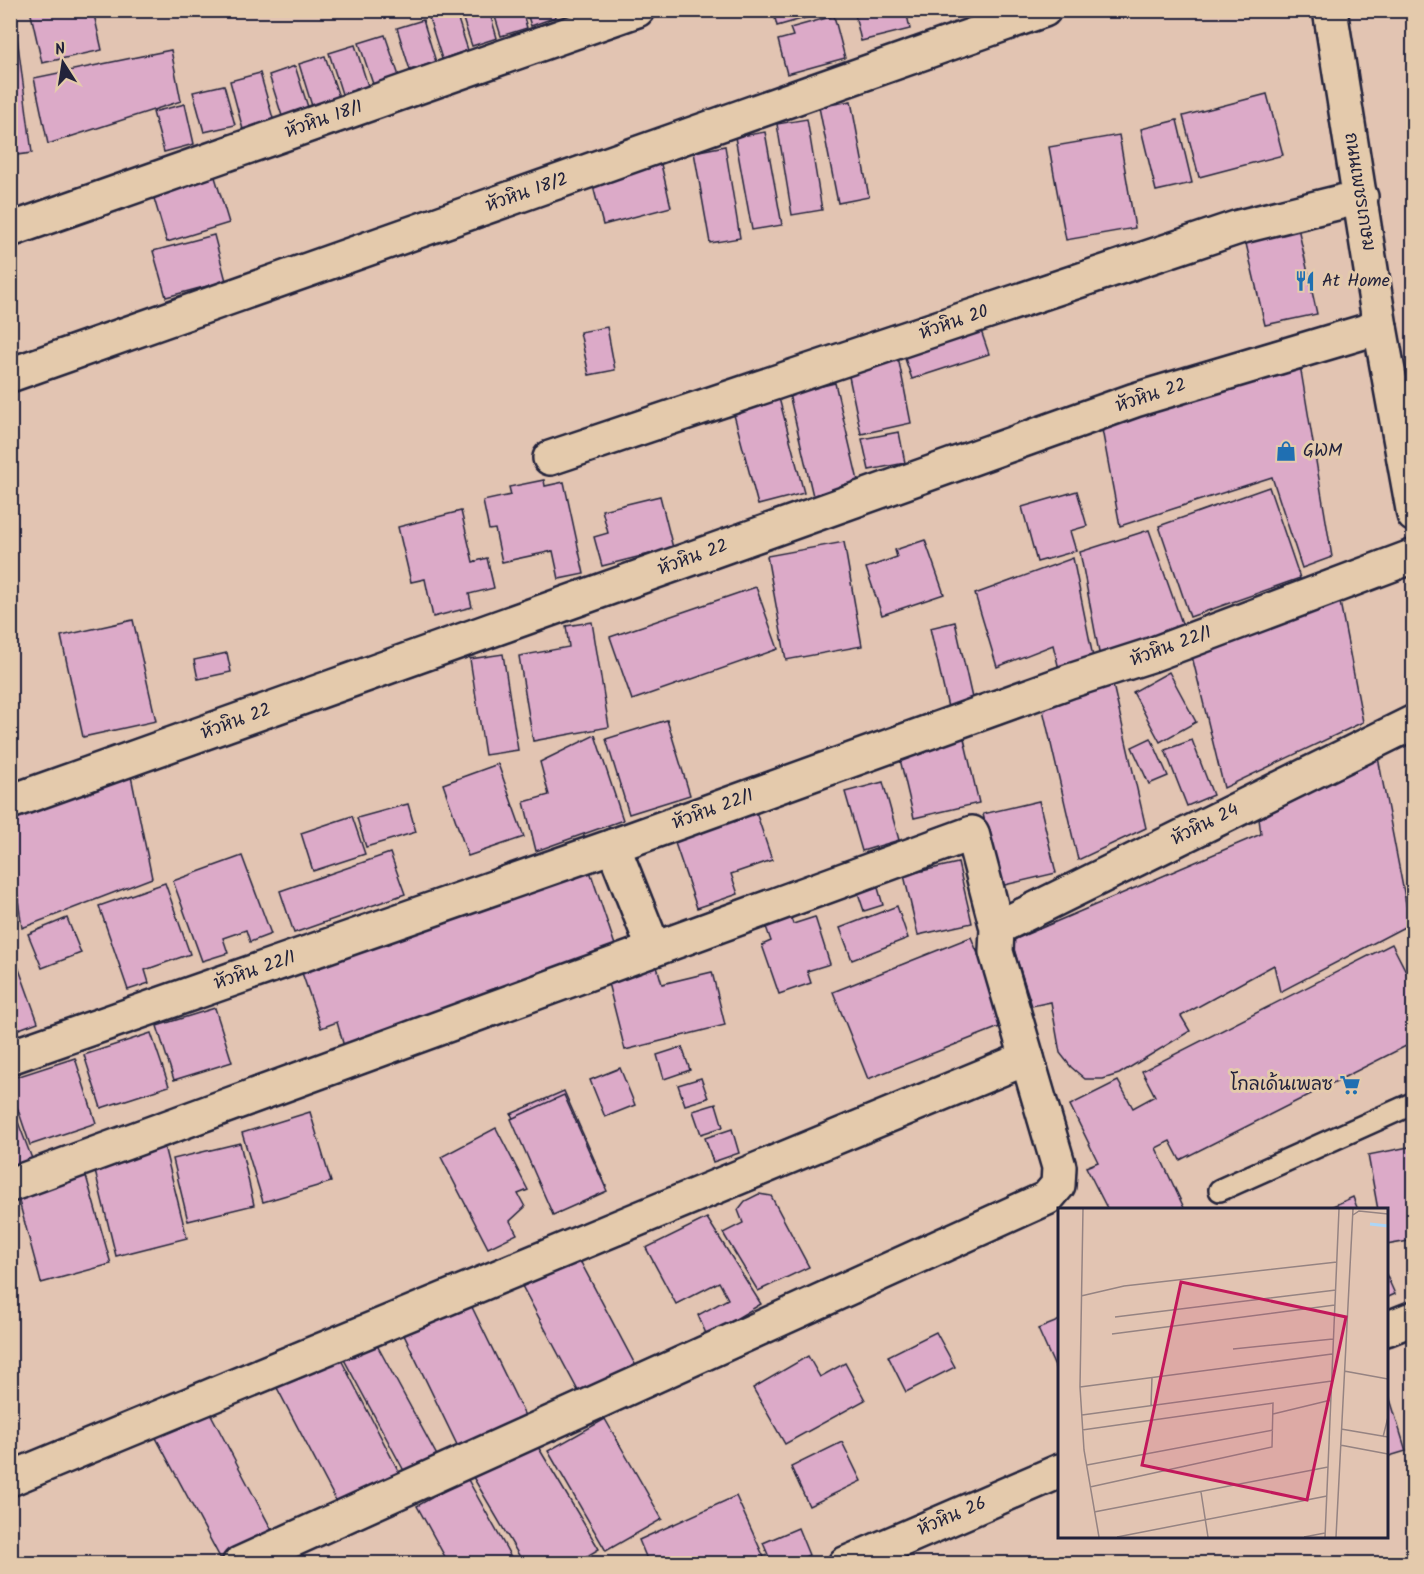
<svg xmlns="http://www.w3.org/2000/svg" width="1424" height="1574" viewBox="0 0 1424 1574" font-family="Kalam,'Playpen Sans Thai',sans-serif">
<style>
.building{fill:#dcaac8;stroke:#22223b;stroke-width:1.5}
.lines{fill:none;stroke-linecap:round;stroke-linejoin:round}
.lane-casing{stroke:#22223b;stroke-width:26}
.street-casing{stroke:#22223b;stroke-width:38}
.primary-casing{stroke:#22223b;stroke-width:38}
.lane{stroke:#e4caac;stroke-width:21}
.street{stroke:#e4caac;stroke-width:33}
.primary{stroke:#e4caac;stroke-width:33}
.labels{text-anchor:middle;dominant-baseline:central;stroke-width:6;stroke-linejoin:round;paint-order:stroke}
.street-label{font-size:18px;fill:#22223b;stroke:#e4caac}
.poi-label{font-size:18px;fill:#22223b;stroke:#e4caac;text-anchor:start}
.inset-river{fill:none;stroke:#acd6f7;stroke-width:3}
.inset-road{fill:none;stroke:#958382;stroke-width:1.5}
.view{fill:#c2185b;fill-opacity:0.15;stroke:#c2185b;stroke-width:3}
.inset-edge{fill:none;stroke:#22223b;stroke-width:3}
</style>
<rect width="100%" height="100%" fill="#e2c4b2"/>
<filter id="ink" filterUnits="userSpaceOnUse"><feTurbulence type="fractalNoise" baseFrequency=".0167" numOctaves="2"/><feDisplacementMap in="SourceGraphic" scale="12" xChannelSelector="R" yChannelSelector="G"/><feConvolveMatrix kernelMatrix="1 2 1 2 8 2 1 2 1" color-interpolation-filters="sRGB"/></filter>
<g filter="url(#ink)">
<g class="building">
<path d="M30,10H93L102,50L42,63Z"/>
<path d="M451,10H455L468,50L442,59L429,18Z"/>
<path d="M460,10H489L497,38L472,46Z"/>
<path d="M493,10H522L527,28L501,36Z"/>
<path d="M526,10H554L556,17L531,26Z"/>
<path d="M773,10H833L777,26Z"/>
<path d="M854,10H906L910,29L861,41Z"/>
<path d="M834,16L845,58L787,74L778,40L793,36L790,28Z"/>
<path d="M423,20L436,62L410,70L397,28Z"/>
<path d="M10,21H15L32,153L10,156Z"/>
<path d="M385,35L399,76L373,84L359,43Z"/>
<path d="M355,45L368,86L342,94L329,53Z"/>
<path d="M171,50L181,101L48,144L34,78Z"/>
<path d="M325,56L339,97L312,106L299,64Z"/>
<path d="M295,66L308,107L282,116L269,75Z"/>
<path d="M260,73L276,129L245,137L230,81Z"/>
<path d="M224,85L235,125L204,132L193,92Z"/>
<path d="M1267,94L1283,155L1199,177L1183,116Z"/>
<path d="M851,101L869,197L838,203L819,107Z"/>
<path d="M185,104L194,144L164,152L153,112Z"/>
<path d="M807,119L822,210L792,215L777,124Z"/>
<path d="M1177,120L1192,183L1156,191L1141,129Z"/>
<path d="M765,132L782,225L752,230L735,137Z"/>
<path d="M1119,135L1135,228L1066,240L1049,147Z"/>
<path d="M725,146L740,238L710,243L694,152Z"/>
<path d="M660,160L671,207L603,225L591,178Z"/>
<path d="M215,177L229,223L167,242L153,195Z"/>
<path d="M1297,223L1317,314L1265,325L1244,235Z"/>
<path d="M214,235L226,281L166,297L153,251Z"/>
<path d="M978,322L989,354L912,379L901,347Z"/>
<path d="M607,327L615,370L589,375L580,332Z"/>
<path d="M898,357L911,423L861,434L847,367Z"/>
<path d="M1300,365L1332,557L1302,568L1272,477L1120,526L1101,424Z"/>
<path d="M835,383L859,485L813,496L789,394Z"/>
<path d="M779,398L804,493L758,505L733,411Z"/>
<path d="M899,432L905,463L869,470L862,439Z"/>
<path d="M544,480L545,486L564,482L584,574L559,579L553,551L502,562L495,529L489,530L483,501L511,495L509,487Z"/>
<path d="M1269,487L1300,578L1190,617L1159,526Z"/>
<path d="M1077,491L1087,526L1070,531L1076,551L1037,562L1022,507Z"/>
<path d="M660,496L673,548L602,566L594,537L608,533L602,510Z"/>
<path d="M461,511L473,562L487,558L494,588L469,594L472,607L433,617L425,579L411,582L398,527Z"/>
<path d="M1149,530L1184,629L1100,658L1080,552Z"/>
<path d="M925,540L944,594L882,615L866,568L897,557L895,550Z"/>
<path d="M844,542L862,646L786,660L767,556Z"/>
<path d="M1073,558L1094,662L1060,673L1053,645L997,667L975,594Z"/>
<path d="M756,587L778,649L632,700L610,637Z"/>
<path d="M1340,602L1363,722L1224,788L1190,648Z"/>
<path d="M133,620L156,721L83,737L61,636Z"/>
<path d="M592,622L609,727L533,741L519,656L569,647L566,626Z"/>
<path d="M955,622L974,707L949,712L930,628Z"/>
<path d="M227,653L231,672L198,679L194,660Z"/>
<path d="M503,654L518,750L485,755L470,659Z"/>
<path d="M1169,672L1196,722L1160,742L1133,692Z"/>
<path d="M1111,676L1146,828L1078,860L1041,701Z"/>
<path d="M667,720L690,795L629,814L606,739Z"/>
<path d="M962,730L979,803L914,818L899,755Z"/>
<path d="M595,735L623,820L536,851L524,802L549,795L540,762Z"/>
<path d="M1151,738L1168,776L1149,784L1132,747Z"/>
<path d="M1192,740L1213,795L1187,806L1165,750Z"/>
<path d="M1377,752L1410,924L1280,992L1274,965L1181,1016L1190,1031L1119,1074L1103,1079H1085L1071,1067L1060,1053L1051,1002L1032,1006L1011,941L1261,834L1258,811Z"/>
<path d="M498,764L524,837L468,856L443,784Z"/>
<path d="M131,776L152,878L22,928L10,842V819Z"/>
<path d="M883,782L899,840L862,851L845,792Z"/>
<path d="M1039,801L1056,873L1000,886L983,814Z"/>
<path d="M408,804L416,832L366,847L357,818Z"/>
<path d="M755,809L772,860L731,874L738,894L697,908L673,837Z"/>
<path d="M352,816L365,854L313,871L301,833Z"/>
<path d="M390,853L405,894L294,933L280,891Z"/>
<path d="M242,856L271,934L250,942L246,930L223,938L228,953L202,961L173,881Z"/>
<path d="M958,863L972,923L918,935L904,875Z"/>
<path d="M589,868L619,957L345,1050L337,1022L321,1028L300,967Z"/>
<path d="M876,881L883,905L864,911L856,887Z"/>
<path d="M165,883L190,954L145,970L149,983L128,990L99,906Z"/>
<path d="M897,906L908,938L852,960L840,928Z"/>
<path d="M788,910L793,924L815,917L830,964L807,971L811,983L779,994L762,945L771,941L763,918Z"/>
<path d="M67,918L81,953L42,968L28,934Z"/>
<path d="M971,937L1007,1024L868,1079L833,992Z"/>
<path d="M10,944L38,1022L19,1029L10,1006Z"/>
<path d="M1392,944L1414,987V1042L1180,1160L1170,1141L1156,1148L1185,1210H1108L1086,1167L1098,1162L1070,1105L1118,1081L1133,1108L1155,1096L1142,1071Z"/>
<path d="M656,963L662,984L712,972L725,1025L625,1050L606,975Z"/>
<path d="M215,1008L232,1062L174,1080L157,1026Z"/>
<path d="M151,1033L169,1086L101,1108L84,1055Z"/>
<path d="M682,1047L690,1070L664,1079L657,1055Z"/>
<path d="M75,1058L96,1123L30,1145L10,1086V1079Z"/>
<path d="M620,1068L635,1105L605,1117L590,1080Z"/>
<path d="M701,1078L708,1098L685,1105L678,1085Z"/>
<path d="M564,1091L606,1186L553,1209L511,1114Z"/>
<path d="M564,1095L607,1191L553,1215L511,1119Z"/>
<path d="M10,1101L34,1164L10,1173Z"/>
<path d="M716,1104L723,1127L701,1134L693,1111Z"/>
<path d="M310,1112L331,1182L263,1202L242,1133Z"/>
<path d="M496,1128L528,1190L518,1194L525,1207L510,1221L517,1234L488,1248L441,1157Z"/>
<path d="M732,1129L739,1153L713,1162L705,1138Z"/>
<path d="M240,1143L254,1205L188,1221L173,1159Z"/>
<path d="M164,1146L187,1238L116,1256L93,1163Z"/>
<path d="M1414,1146V1240L1386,1245V1210H1378L1368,1155Z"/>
<path d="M86,1176L111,1264L41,1283L17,1194Z"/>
<path d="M759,1194L771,1196L809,1267L758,1291L723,1233L743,1223L738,1210L745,1201Z"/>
<path d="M1353,1197L1358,1210H1324Z"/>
<path d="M707,1218L761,1304L707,1336L698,1315L728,1299L719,1282L676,1304L646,1248Z"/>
<path d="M577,1255L638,1370L583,1400L521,1284Z"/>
<path d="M1386,1274L1395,1294L1386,1298Z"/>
<path d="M469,1301L528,1422L462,1455L403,1333Z"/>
<path d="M1060,1320V1378L1038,1329Z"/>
<path d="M936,1332L955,1367L906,1392L888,1356Z"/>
<path d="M372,1336L441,1463L409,1480L340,1352Z"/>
<path d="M336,1350L401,1476L340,1508L274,1382Z"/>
<path d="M808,1356L820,1377L845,1363L865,1400L785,1444L753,1388Z"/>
<path d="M1386,1386L1406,1451L1386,1457Z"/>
<path d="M207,1407L275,1536L223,1563L154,1434Z"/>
<path d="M605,1419L662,1519L606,1551L548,1451Z"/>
<path d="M534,1440L599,1549L574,1564H524L473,1477Z"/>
<path d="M842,1442L861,1481L809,1506L791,1467Z"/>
<path d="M467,1478L515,1564H449L417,1506Z"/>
<path d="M736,1496L767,1564H649L639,1540Z"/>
<path d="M798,1528L809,1555L789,1564H772L763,1543Z"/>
</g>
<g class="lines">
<g class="lane-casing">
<path id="lane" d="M1220,1190L1414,1103"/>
</g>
<g class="street-casing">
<g id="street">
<path d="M10,230L637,10"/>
<path d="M10,375L1044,10"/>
<path d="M550,458L1239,227L1361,197"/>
<path d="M10,802L1135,400L1380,327"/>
<path d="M613,846L654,949"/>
<path d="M997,928L1414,722"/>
<path d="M10,1057L613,846L1070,681L1151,655L1414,556"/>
<path d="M10,1185L972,833L997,928L996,952L1059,1167L1058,1185L1047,1198L239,1564"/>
<path d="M1386,1329L1414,1318"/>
<path d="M10,1479L1027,1058"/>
<path d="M845,1564L1060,1471"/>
</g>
</g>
<g class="primary-casing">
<path id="primary" d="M1330,10L1380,327L1414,515"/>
</g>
<use href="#lane" class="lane"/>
<use href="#street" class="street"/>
<use href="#primary" class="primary"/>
</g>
</g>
<defs>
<g id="restaurant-bare" transform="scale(1.62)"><path d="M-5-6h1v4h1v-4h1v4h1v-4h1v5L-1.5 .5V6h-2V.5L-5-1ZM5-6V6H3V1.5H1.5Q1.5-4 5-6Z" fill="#1f6fb2" stroke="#e4caac" stroke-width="2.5" paint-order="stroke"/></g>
<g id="shop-bare" transform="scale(1.62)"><path d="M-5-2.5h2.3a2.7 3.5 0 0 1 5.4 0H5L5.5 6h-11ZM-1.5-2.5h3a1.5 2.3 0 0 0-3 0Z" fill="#1f6fb2" stroke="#e4caac" stroke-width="2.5" paint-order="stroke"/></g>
<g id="supermarket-bare" transform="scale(1.62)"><path d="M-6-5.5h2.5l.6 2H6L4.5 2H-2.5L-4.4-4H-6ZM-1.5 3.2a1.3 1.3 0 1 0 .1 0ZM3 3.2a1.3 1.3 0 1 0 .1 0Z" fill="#1f6fb2" stroke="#e4caac" stroke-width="2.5" paint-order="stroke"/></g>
</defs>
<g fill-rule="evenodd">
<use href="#restaurant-bare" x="1305" y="281"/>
<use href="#shop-bare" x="1286" y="451"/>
<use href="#supermarket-bare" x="1350" y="1085"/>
</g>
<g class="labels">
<g class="street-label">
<text transform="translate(324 120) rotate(-19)">หัวหิน 18/1</text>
<text transform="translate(1359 192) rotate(81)">ถนนเพชรเกษม</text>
<text transform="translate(527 193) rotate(-19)">หัวหิน 18/2</text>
<text transform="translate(954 323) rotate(-19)">หัวหิน 20</text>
<text transform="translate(1151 396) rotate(-18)">หัวหิน 22</text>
<text transform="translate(693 558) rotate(-20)">หัวหิน 22</text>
<text transform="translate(1171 647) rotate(-20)">หัวหิน 22/1</text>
<text transform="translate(236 722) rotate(-20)">หัวหิน 22</text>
<text transform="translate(713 810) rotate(-20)">หัวหิน 22/1</text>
<text transform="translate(1205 825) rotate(-26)">หัวหิน 24</text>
<text transform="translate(255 971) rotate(-19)">หัวหิน 22/1</text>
<text transform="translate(952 1517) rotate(-23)">หัวหิน 26</text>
</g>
<g class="poi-label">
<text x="1322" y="281">At Home</text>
<text x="1303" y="451">GWM</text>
<text x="1333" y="1085" text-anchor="end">โกลเด้นเพลซ</text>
</g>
</g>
<g transform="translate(1058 1208)">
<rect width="330" height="330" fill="#e2c4b2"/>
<path class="inset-river" d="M312,16L330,18"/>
<path class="inset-road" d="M25,1L22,179L26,242L41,329M295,7L301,3L330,6M23,88L66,78L279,54M57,109L278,82M54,126L277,97M175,141L275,131M286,163L330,171M22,179L274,146M93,198L94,169M215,206L273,192M24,207L274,173M283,221L330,229M24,222L215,195L214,239L32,279M325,229L330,209M282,237L330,246M29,257L215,222M143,284L150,329M36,304L270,259M59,329L269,288M246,329L267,325M267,329L281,1M278,329L295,1"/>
<path class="view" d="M123,74L288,109L249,292L84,257Z"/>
<rect width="330" height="330" class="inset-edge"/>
</g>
<rect width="1424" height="1574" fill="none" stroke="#e4caac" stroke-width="36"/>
<rect x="18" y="18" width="1388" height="1538" fill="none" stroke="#22223b" stroke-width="2" filter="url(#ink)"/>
<g transform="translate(63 63) rotate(348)" stroke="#e4caac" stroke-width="4.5" paint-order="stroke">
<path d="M0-4.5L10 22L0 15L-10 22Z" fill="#22223b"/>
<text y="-9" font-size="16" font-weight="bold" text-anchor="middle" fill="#22223b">N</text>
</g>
</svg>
